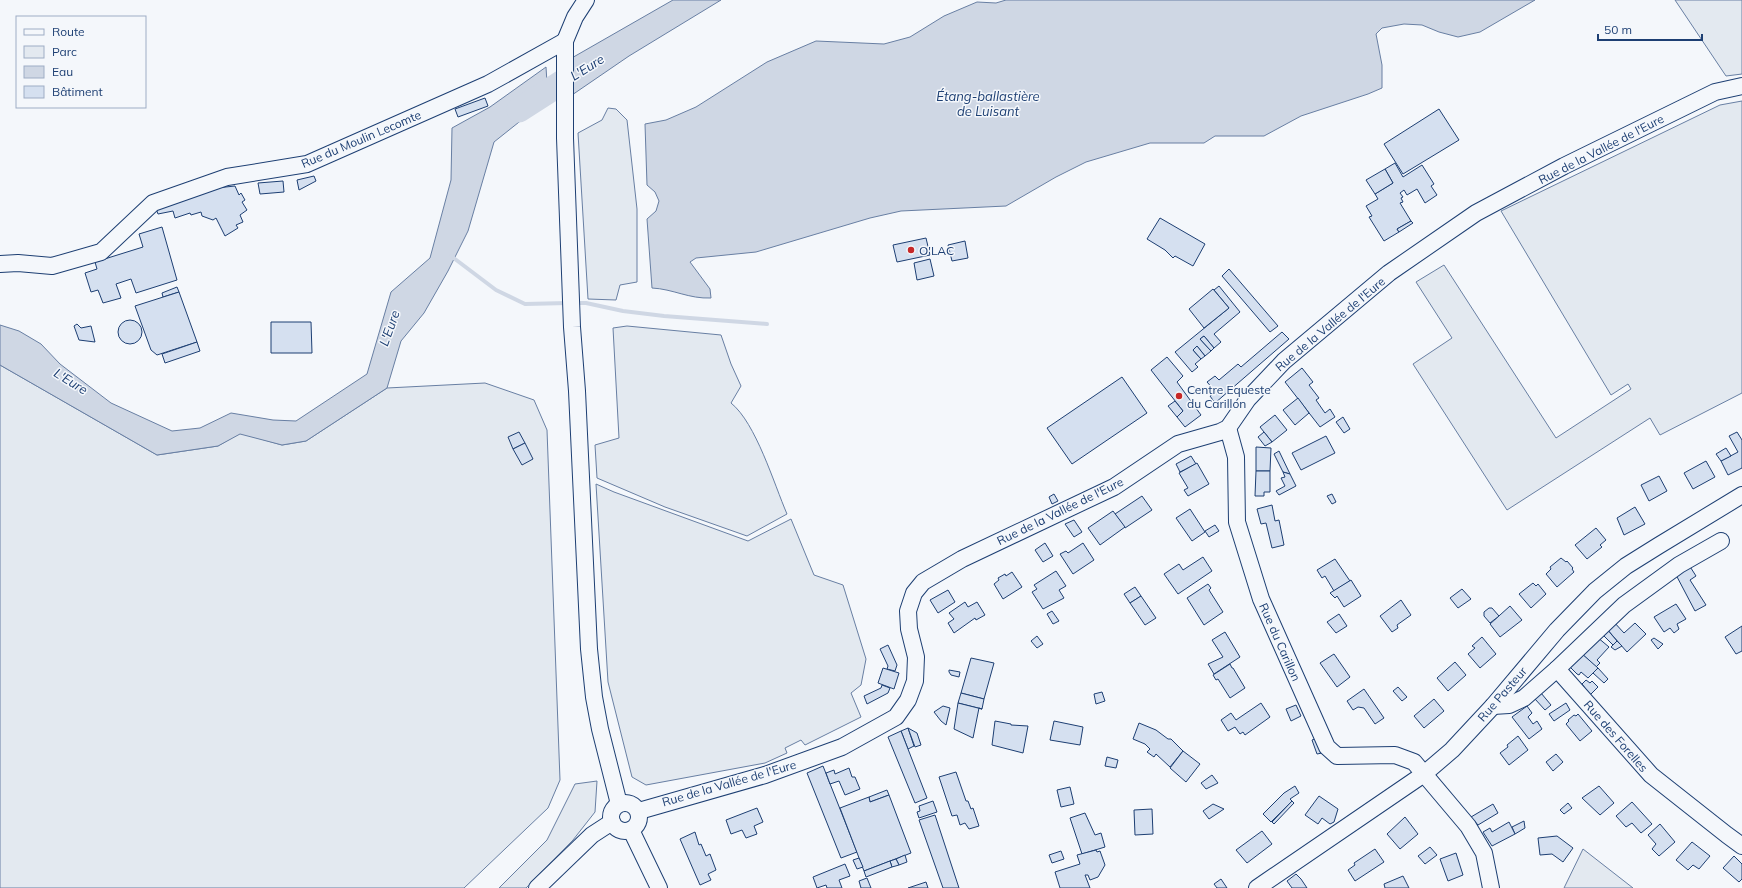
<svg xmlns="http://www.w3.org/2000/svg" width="1742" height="888" viewBox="0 0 1742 888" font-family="Mulish,sans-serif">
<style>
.green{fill:#e3e9f0;stroke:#687fa3}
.water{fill:#cfd7e4;stroke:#687fa3}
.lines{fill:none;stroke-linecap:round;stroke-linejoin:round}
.stream{stroke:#cfd7e4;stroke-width:4}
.river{stroke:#cfd7e4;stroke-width:25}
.building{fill:#d5e0f0;stroke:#1d3f73}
.minor-casing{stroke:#1d3f73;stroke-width:18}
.minor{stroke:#f4f7fb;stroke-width:16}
.poi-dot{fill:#c62828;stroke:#f4f7fb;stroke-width:1.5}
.labels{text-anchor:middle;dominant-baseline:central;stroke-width:3;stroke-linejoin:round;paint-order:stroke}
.street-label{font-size:12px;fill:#1d3f73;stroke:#f4f7fb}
.poi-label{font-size:12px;fill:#1d3f73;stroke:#f4f7fb;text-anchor:start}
.water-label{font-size:13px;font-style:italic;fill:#1d3f73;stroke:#f4f7fb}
</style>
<rect width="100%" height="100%" fill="#f4f7fb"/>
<g class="green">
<path d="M1675,0H1742V74L1726,76Z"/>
<path d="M1742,101V393L1660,435L1650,418L1507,510L1413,364L1452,338L1416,282L1444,265L1556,438L1631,389L1628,384L1611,395L1501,211L1720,105Z"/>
<path d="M608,108L616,109L627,120L637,209V282L620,285L616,300L588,299L578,133L602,120Z"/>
<path d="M627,326L721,335L731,364L741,386L731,403C756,423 774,484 787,514L747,536L665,507L597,478L595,445L619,438L613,328Z"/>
<path d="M0,365L157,455L218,446L240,433L282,445L306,441L387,388L485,383L534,400L547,430L560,780L548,808L464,888H0Z"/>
<path d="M596,484L614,492L748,541L791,519L814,575L843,585L866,659L861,685L851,693L861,717L805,745L801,740L785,748L787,753L765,763L646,785L632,777L608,682Z"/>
<path d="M597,781L595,812L573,840L526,888H499L547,840L575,784Z"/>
<path d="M1583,849L1633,888H1564Z"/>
</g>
<g class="water">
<path d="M673,0H721L629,56L572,95L570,59Z"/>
<path d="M1006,0H1535L1480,32L1458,37L1439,32L1422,25L1404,24L1382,28L1376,34L1382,65V88L1368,94L1301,116L1264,136H1215L1204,143H1150L1086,162L1056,177L1006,206L901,211L870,218L756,252L696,258L690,262L710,289L711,298C689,299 673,289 652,288L647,219L656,211L659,201L655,192L647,185L645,124L666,120L696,107L767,62L816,41L884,44L910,37L944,16L977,2L996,3Z"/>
<path d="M546,67L548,99L494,142L468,231L448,271L424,313L401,341L387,388L306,441L282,445L240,434L218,446L157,455L0,365V325L19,331L41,344L60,364L111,403L172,431L200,428L231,413L273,420L296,421L367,374L391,292L430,258L451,180L452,128L490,107Z"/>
</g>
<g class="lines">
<g class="stream">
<path d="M451,256L496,290L525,304L568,303"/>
<path d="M575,303H586L623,311L664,316L767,324"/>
</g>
<path class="river" d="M519,110L586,67"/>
</g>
<g class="building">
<path d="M485,98L488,106L458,117L455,109Z"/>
<path d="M1439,109L1459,140L1403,174L1384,144Z"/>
<path d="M1395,163L1403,177L1422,165L1434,184L1431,186L1437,195L1425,203L1417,189L1407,195L1404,190L1400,193L1403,197L1401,198L1403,202L1400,203L1411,221L1397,229L1399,232L1384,241L1369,217L1372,216L1366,206L1378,199L1375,194L1393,183L1385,169Z"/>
<path d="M1385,169L1393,183L1375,194L1366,180Z"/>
<path d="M314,176L316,181L299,190L297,180Z"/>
<path d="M283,181L284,192L260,194L258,183Z"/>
<path d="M235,186L239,195L241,193L245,200L242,202L247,210L240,215L243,222L236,225L238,228L225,236L216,218L213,220L202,216L201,212L191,215L190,213L175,218L173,211L158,214L155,206L216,188Z"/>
<path d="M1160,218L1205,244L1193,266L1175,256L1173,258L1165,250L1147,239Z"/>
<path d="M1411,221L1413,223L1399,232L1397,229Z"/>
<path d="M162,227L177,280L136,293L131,279L116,284L121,298L103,303L98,290L91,292L85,273L97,269L95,262L143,247L139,234Z"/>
<path d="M926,238L930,255L897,262L893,245Z"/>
<path d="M965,241L968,258L952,261L948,245Z"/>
<path d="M930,259L934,276L917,280L914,263Z"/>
<path d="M1229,269L1278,326L1270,332L1222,276Z"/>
<path d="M1219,286L1240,312L1214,334L1221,342L1214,348L1204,336L1200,339L1211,351L1205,356L1197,346L1193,350L1201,359L1195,364L1198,367L1192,372L1175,352L1229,308L1214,290Z"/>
<path d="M177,287L179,292L163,297L162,293Z"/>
<path d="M1213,289L1229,308L1204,328L1189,309Z"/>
<path d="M179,292L197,342L157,355L151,350L135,306Z"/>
<circle cx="130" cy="332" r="12"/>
<path d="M271,322H311L312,353H271Z"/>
<path d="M77,324L81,328L91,326L95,342L79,340L74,326Z"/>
<path d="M1282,332L1289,339L1215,403L1210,396L1216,392L1207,382L1215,376L1219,380L1238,364L1241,367Z"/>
<path d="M1204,336L1214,348L1211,351L1200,339Z"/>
<path d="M197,342L200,351L165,363L162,354Z"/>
<path d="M1197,346L1205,356L1201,359L1193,350Z"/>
<path d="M1167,357L1183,376L1177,382L1201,415L1185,427L1177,417L1183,411L1151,370Z"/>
<path d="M1302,368L1313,382L1309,385L1319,398L1316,400L1325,413L1330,409L1335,417L1320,427L1285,382Z"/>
<path d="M1122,377L1147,413L1072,464L1047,428Z"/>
<path d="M1298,398L1309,413L1295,425L1283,410Z"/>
<path d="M1175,401L1183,411L1177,417L1168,406Z"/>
<path d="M1275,415L1287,430L1272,442L1260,427Z"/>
<path d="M1343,417L1350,429L1344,433L1336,422Z"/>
<path d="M519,432L525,443L513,449L508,437Z"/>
<path d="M1264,432L1272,442L1265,446L1258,437Z"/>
<path d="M1737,432L1742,440V468L1728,475L1721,461L1738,452L1729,436Z"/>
<path d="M1326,436L1335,453L1301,470L1292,453Z"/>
<path d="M525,443L533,459L522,465L513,449Z"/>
<path d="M1256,447L1271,448L1270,471H1256Z"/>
<path d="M1726,448L1731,456L1721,461L1716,454Z"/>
<path d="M1279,451L1290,474L1283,472L1274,454Z"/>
<path d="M1191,456L1196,464L1180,472L1176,464Z"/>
<path d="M1706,461L1715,477L1693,489L1684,473Z"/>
<path d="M1197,463L1209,484L1188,496L1184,490L1188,488L1179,473Z"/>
<path d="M1256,471H1270V492H1264V496H1255Z"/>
<path d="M1283,472L1290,474L1296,486L1279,495L1276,491L1285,486L1281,478L1285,477Z"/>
<path d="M1659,476L1667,491L1649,501L1641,485Z"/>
<path d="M1054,494L1058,501L1052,504L1049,497Z"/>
<path d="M1332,494L1336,502L1332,504L1327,496Z"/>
<path d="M1142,496L1152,510L1125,528L1115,514Z"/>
<path d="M1272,505L1275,521L1279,520L1284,545L1272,548L1266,523L1261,524L1257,509Z"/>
<path d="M1635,507L1645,524L1624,535L1617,518Z"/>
<path d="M1190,509L1205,532L1192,541L1176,518Z"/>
<path d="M1113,511L1125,527L1100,545L1088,528Z"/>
<path d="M1074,520L1082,532L1074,537L1065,524Z"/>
<path d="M1215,525L1219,531L1209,537L1205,531Z"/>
<path d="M1596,528L1606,540L1600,545L1602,547L1587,559L1575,545Z"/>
<path d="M1045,543L1053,556L1043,562L1035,550Z"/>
<path d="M1083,543L1094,560L1073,574L1060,554L1066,551L1068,553Z"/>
<path d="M1203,557L1212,571L1178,594L1164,574L1179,564L1183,570Z"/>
<path d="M1561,558L1566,562L1567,561L1573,568L1572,569L1574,572L1557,587L1546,574L1551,569L1550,567Z"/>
<path d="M1335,559L1350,581L1334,591L1325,576L1322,578L1317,570Z"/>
<path d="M1689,565L1696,576L1690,580L1706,605L1695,611L1675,573Z"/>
<path d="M1056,571L1066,586L1059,590L1064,598L1043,609L1032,592L1037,589L1034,585Z"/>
<path d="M1012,572L1022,587L1003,599L994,584L999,580L998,578L1005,574L1006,576Z"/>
<path d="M1351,580L1361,596L1344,607L1337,596L1335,598L1330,593Z"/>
<path d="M1533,583L1536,586L1538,584L1546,594L1531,608L1519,594Z"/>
<path d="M1208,584L1211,588L1209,590L1223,612L1204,625L1187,598Z"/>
<path d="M1135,587L1141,596L1130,603L1124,594Z"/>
<path d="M1462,589L1471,599L1458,608L1450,598Z"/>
<path d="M948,590L955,602L938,613L930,600Z"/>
<path d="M1141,596L1156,618L1145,625L1130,603Z"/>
<path d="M1401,600L1411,615L1397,625L1398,628L1392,632L1380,616Z"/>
<path d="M965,602L968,607L977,602L985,615L976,620L975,618L954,633L948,623L954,619L949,613Z"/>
<path d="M1676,604L1686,619L1677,624L1679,629L1674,633L1670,628L1664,632L1654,617Z"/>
<path d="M1510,606L1522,620L1500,637L1490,624Z"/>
<path d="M1489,608H1492L1499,616L1490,623L1484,616V612Z"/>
<path d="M1052,611L1059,621L1053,624L1047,614Z"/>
<path d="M1339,614L1347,626L1336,633L1327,622Z"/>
<path d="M1613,621L1624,633L1635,623L1646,634L1627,652L1606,628Z"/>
<path d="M1742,626V651L1736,654L1725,637Z"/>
<path d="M1606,628L1617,641L1613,645L1601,633Z"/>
<path d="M1225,632L1240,657L1214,674L1208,664L1223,657L1212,640Z"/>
<path d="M1037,636L1043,644L1037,648L1031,641Z"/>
<path d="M1482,637L1496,654L1480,668L1468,654L1475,648L1472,646Z"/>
<path d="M1597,637L1609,647L1597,660L1600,663L1596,667L1581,653Z"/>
<path d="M1654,638L1663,644L1658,649L1651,640Z"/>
<path d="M1617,641L1622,646L1615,650L1611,647Z"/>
<path d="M888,645L897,665L895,671L887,669L888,666L880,649Z"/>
<path d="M1581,653L1598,668L1588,678L1581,672L1579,675L1577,674L1569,666Z"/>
<path d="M1334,654L1350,677L1337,687L1320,663Z"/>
<path d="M971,658L994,663L984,699L961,693Z"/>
<path d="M1455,662L1466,675L1448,691L1437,678Z"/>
<path d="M1230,664L1232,668H1233L1245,688L1230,698L1218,679L1216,680L1213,675Z"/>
<path d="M883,668L899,673L894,689L878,683Z"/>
<path d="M1598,668L1608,679L1604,683L1593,673Z"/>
<path d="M949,670L960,672L959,677L951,675L949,672Z"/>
<path d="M1586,680L1590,683L1592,681L1598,687L1590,695L1582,684Z"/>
<path d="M882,685L890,688L888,693L867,704L864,696L881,688Z"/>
<path d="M1398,687L1407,697L1402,701L1393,691Z"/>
<path d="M1364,689L1384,718L1375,724L1364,708L1358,707L1353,710L1347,701Z"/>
<path d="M1102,692L1105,701L1096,704L1094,694Z"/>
<path d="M961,693L984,699L982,709L958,703Z"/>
<path d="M1541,693L1551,705L1545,710L1535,699Z"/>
<path d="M1434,699L1444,711L1424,728L1414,716Z"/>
<path d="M958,703L982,709L979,708L973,738L954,729Z"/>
<path d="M1261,703L1270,717L1245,735L1243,732L1240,734L1235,727L1228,731L1221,720L1231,713L1236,720Z"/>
<path d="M1566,703L1570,710L1554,721L1549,714Z"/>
<path d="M1296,705L1301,716L1291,721L1286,709Z"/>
<path d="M943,706L950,708L946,725L941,721L934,712Z"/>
<path d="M1527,706L1532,713L1528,717L1533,724L1537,721L1542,729L1529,739L1512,717Z"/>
<path d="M1578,714L1592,731L1580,741L1566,724L1569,721L1568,720L1574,715L1576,716Z"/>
<path d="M995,721L1011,724V725L1028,726L1023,753L992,745Z"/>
<path d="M1054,721L1083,727L1080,745L1050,740Z"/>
<path d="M1139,723L1156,730L1168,739H1171L1183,751L1170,767L1156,754L1154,757L1147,752L1150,749L1145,744L1133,739Z"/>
<path d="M908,728L914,746L908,749L901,731Z"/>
<path d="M908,728L917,733L921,745L915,747Z"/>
<path d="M901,731L927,798L915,803L888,737Z"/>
<path d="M1518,736L1528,750L1509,765L1500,753L1508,747L1507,745Z"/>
<path d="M1317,738L1322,753L1317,754L1312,740Z"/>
<path d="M1183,751L1200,764L1186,782L1170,768Z"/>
<path d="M1556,754L1563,762L1553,771L1546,762Z"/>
<path d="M1107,757L1118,760L1116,768L1105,766Z"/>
<path d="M823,766L857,852L841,858L807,773Z"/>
<path d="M849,768L852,777H855L860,789L845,795L839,781L830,784L826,773L834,770L835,774Z"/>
<path d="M956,772L966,801H968L971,809L973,808L979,826L969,829L965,823L960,825L957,815L952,816L939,777Z"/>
<path d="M1212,775L1218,783L1206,789L1201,783Z"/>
<path d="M1295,786L1299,793L1290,799L1292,801L1271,822L1263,814L1284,793Z"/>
<path d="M1599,786L1614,803L1600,815L1582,798Z"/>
<path d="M1070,787L1074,804L1061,807L1057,790Z"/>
<path d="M887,790L889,795L870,802L869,797Z"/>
<path d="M889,795L911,853L864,871L840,808L869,797L870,802Z"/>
<path d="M1319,796L1338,809L1334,822L1330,824L1322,818L1318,824L1305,815Z"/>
<path d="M933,801L937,812L919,818L917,812L920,811L919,806Z"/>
<path d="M1292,801L1294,803L1274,824L1272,822Z"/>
<path d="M1632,802L1652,824L1641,833L1632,823L1626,827L1616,816Z"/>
<path d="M1568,803L1572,808L1564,814L1560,810Z"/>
<path d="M1213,804L1224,809L1209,819L1203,811Z"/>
<path d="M1493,804L1498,813L1478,825L1471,817Z"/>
<path d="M757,808L763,822L754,826L757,834L746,838L742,830L731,834L726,820Z"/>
<path d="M1152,809L1153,834L1135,835L1134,810Z"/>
<path d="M1085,813L1095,835L1101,833L1105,847L1082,854L1070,818Z"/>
<path d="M935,815L959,888H943L919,820Z"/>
<path d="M1405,817L1418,834L1400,849L1387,834Z"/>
<path d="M1524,821L1525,828L1515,834L1512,827Z"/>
<path d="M1509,822L1515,834L1492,846L1483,832L1490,828L1492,832Z"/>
<path d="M1660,824L1675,842L1659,856L1652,849L1656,844L1648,835Z"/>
<path d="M1262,831L1272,844L1247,863L1236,850Z"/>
<path d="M695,832L699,845L701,844L706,856L710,854L716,870L708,874L711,880L700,885L680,839Z"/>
<path d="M1557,836L1573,848L1563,862L1552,854L1540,855L1538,838Z"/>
<path d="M1692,842L1710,856L1699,869L1693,865L1688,870L1676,860Z"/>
<path d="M1430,847L1437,855L1425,864L1418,856Z"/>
<path d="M1375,849L1384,862L1355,881L1348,870L1355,865L1354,863Z"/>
<path d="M1096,850L1097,852L1100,851L1105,865L1098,877L1090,880L1088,875H1085L1090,888H1060L1055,872L1080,864L1077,855Z"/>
<path d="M1061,851L1064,859L1052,863L1049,855Z"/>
<path d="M1456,853L1463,875L1448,881L1440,859Z"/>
<path d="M905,855L907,862L899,865L896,859Z"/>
<path d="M1734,856L1742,864V879L1739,882L1723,868Z"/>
<path d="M859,858L863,867L857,869L853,860Z"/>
<path d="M896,859L899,865L892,867L890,861Z"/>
<path d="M890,861L892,867L866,877L864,871Z"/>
<path d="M845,864L850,876L839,880L842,888H827L826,885L817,888L813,877Z"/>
<path d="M1296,874L1301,879L1307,888H1292L1287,881Z"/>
<path d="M1403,876L1409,888H1385L1384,884Z"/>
<path d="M867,878L871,888H861L859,881Z"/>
<path d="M1221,879L1227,888H1217L1214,884Z"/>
<path d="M926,882L928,888H908Z"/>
</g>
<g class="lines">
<g class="minor-casing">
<g id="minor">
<path d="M586,0L575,17L565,41V138L572,327L577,391L589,649L594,697L600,729L619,804"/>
<path d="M0,264L18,263L52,266L101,252L153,203L227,177L307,164L488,84L565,41"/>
<path d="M1228,428L1236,457L1237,522L1261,599L1327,747L1337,756L1395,755L1414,762L1468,826L1484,853L1491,888"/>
<path d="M1557,669L1624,605L1679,565L1721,541"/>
<path d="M1493,706L1509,705L1524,698L1557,669L1651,775L1727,835L1742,846"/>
<circle cx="625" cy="817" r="14"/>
<path d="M639,811L765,775L842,747L896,717L908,700L915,681L916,657L909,629L908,611L914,593L923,582L962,559L1114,487L1178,444L1220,432L1228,428L1248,399L1284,361L1389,273L1476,213L1564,166L1715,92L1742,86"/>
<path d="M631,830L659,888"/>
<path d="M537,888L592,835L612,822"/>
<path d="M1257,888L1424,774L1452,750L1493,706L1557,630L1595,591L1626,566L1658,546L1742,495"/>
</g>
</g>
<use href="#minor" class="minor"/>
</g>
<g class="poi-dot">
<circle cx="911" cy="250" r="4"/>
<circle cx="1179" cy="396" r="4"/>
</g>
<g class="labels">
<g class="street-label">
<text transform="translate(361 139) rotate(-23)">Rue du Moulin Lecomte</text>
<text transform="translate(1601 149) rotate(-27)">Rue de la Vallée de l'Eure</text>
<text transform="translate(1330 324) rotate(-40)">Rue de la Vallée de l'Eure</text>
<text transform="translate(1060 511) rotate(-26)">Rue de la Vallée de l'Eure</text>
<text transform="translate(1280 642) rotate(66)">Rue du Carillon</text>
<text transform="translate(1502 694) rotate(-49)">Rue Pasteur</text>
<text transform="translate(1616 736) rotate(49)">Rue des Forelles</text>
<text transform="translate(729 783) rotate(-16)">Rue de la Vallée de l'Eure</text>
</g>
<g class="poi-label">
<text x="919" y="250">O'LAC</text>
<text x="1187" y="389">Centre Equeste<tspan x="1187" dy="14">du Carillon</tspan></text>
</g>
<g class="water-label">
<text transform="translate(587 67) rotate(-32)">L'Eure</text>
<text x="988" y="96">Étang-ballastière<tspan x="988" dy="15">de Luisant</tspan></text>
<text transform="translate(389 328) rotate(-70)">L'Eure</text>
<text transform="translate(71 381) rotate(32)">L'Eure</text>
</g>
</g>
<rect x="16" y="16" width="130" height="92" fill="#f4f7fb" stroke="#9eadc5"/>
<rect x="24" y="29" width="20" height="6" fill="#f4f7fb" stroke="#9eadc5"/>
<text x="52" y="36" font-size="12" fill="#1d3f73">Route</text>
<rect x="24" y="46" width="20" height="12" fill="#e3e9f0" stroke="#9eadc5"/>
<text x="52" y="56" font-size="12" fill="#1d3f73">Parc</text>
<rect x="24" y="66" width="20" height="12" fill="#cfd7e4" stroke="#9eadc5"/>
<text x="52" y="76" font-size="12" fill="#1d3f73">Eau</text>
<rect x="24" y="86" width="20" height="12" fill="#d5e0f0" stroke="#9eadc5"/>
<text x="52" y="96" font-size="12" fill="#1d3f73">Bâtiment</text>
<path d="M1598 34v6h104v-6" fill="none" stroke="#1d3f73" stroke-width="2"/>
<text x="1604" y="34" font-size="12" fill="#1d3f73" stroke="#f4f7fb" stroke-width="3" paint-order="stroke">50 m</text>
</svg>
